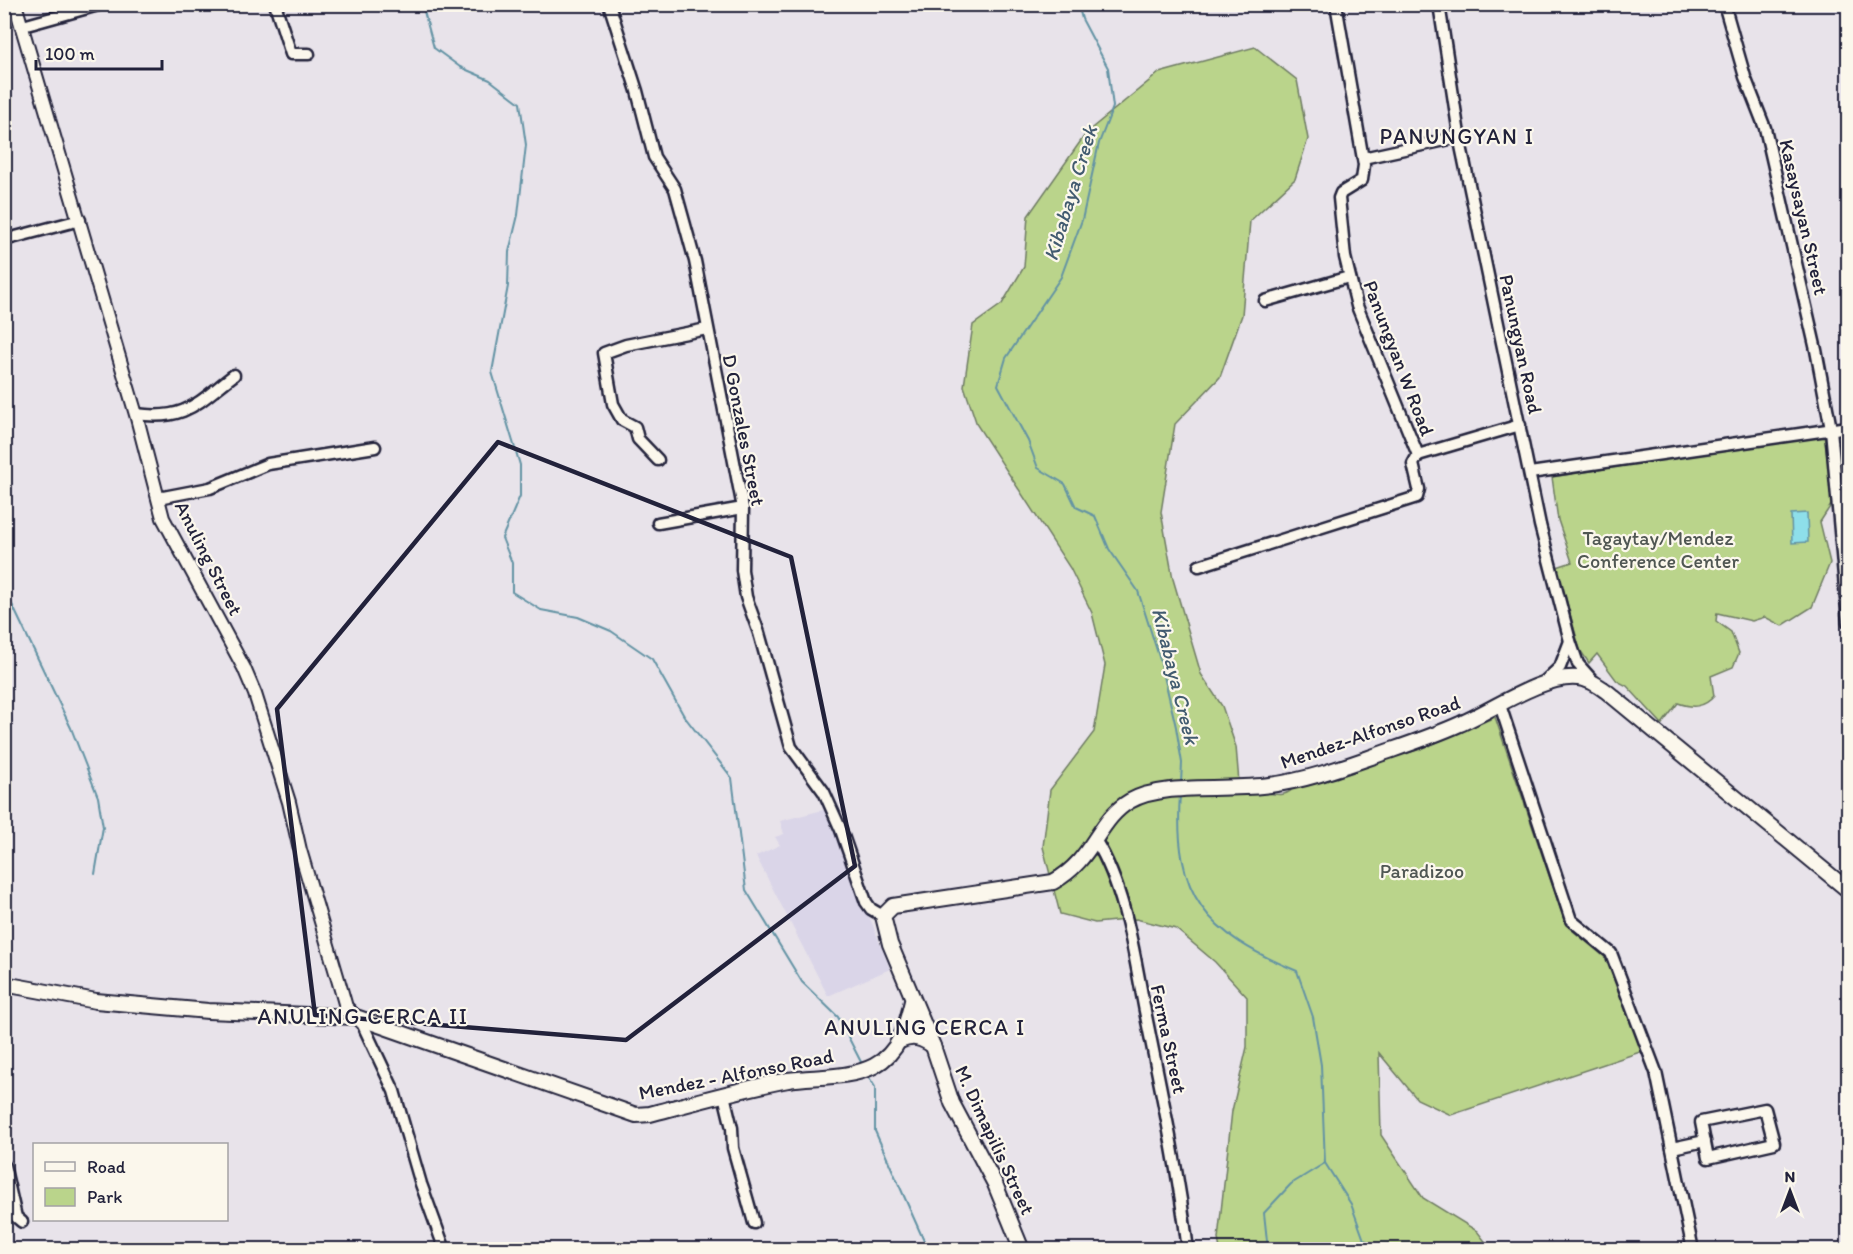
<svg xmlns="http://www.w3.org/2000/svg" width="1853" height="1254" viewBox="0 0 1853 1254" font-family="Itim,sans-serif">
<style>
.built{fill:#dad5e8}
.green{fill:#bad48b;stroke:#6e7b63;stroke-width:1.5}
.water{fill:#8edfea;stroke:#6393a4;stroke-width:1.5}
.lines{fill:none;stroke-linecap:round;stroke-linejoin:round}
.stream{stroke:#6393a4;stroke-width:2}
.minor-casing{stroke:#22223b;stroke-width:15}
.tertiary-casing{stroke:#22223b;stroke-width:16}
.secondary-casing{stroke:#22223b;stroke-width:18}
.minor{stroke:#fbf7ec;stroke-width:10}
.tertiary{stroke:#fbf7ec;stroke-width:12}
.secondary{stroke:#fbf7ec;stroke-width:14}
.marked{fill:none;stroke:#22223b;stroke-width:4.5;stroke-linejoin:round}
.labels{text-anchor:middle;dominant-baseline:central;stroke-width:4.5;stroke-linejoin:round;paint-order:stroke}
.street-label{font-size:20px;fill:#22223b;stroke:#fbf7ec}
.park-label{font-size:20px;fill:#505753;stroke:#fbf7ec}
.water-label{font-size:21px;font-style:italic;fill:#425b70;stroke:#fbf7ec}
.quarter-label{font-size:22px;letter-spacing:1.5px;fill:#22223b;stroke:#fbf7ec}
</style>
<rect width="100%" height="100%" fill="#e8e3ea"/>
<filter id="ink" filterUnits="userSpaceOnUse"><feTurbulence type="fractalNoise" baseFrequency=".0167" numOctaves="2"/><feDisplacementMap in="SourceGraphic" scale="12" xChannelSelector="R" yChannelSelector="G"/><feConvolveMatrix kernelMatrix="1 2 1 2 8 2 1 2 1" color-interpolation-filters="sRGB"/></filter>
<g filter="url(#ink)">
<path class="built" d="M827,809L890,969L828,996L756,856L780,845L775,837L784,834L780,821Z"/>
<g class="green">
<path d="M1255,47L1297,80L1308,139L1295,179L1250,221L1242,315L1220,377L1175,424L1161,512L1173,579L1201,674L1222,706L1236,747L1240,794C1247,793 1254,791 1260,792C1275,794 1286,799 1296,785L1421,749L1495,717L1566,925L1607,959L1643,1051L1451,1115L1417,1099L1379,1053L1381,1135L1423,1198L1477,1231L1491,1249H1220L1218,1239L1232,1111L1247,1047V997L1215,962L1176,929L1136,919L1095,923L1060,914L1043,847L1050,790L1094,732L1105,665L1092,613L1070,568L977,425L964,386L973,325L1002,304L1024,267L1028,216L1087,132L1159,73Z"/>
<path d="M1824,435L1833,502L1820,522L1830,563L1812,607L1782,626L1765,617L1752,621L1717,613L1716,621L1731,632L1739,653L1733,667L1711,676L1714,696C1704,708 1692,708 1678,703L1662,724L1627,686L1617,681L1597,654L1589,663L1580,650L1557,567L1572,562L1558,520L1552,477Z"/>
</g>
<path class="water" d="M1807,513L1808,542L1792,543L1791,514Z"/>
<g class="lines">
<g class="stream">
<path d="M422,4L434,48L460,67L490,80L520,103L526,145L518,215L509,252L508,286L492,372L520,465V496L502,538L512,563V592L541,610L578,617L611,631L652,659L684,716L732,778L746,890L802,982L838,1017L863,1066"/>
<path d="M1078,4L1082,19L1108,68L1113,107L1099,143L1082,220L1061,277L1006,358L998,385L1028,441L1038,468L1065,484L1076,507L1095,516L1109,549L1138,591L1161,663L1176,727L1182,763L1181,783"/>
<path d="M4,477L8,481L4,546"/>
<path d="M4,566L7,594L71,728L98,797L103,827L95,874"/>
<path d="M1180,794C1173,897 1206,933 1297,971L1313,1017L1321,1065L1325,1163L1351,1204L1364,1240L1386,1250"/>
<path d="M867,1074L875,1087V1131L928,1250"/>
<path d="M1268,1250L1264,1213L1291,1184L1325,1163"/>
</g>
<g class="minor-casing">
<g id="minor">
<path d="M275,4L291,54H309"/>
<path d="M609,4L637,91L654,157L675,189L695,261L743,508L742,570L746,597L759,633L791,747L824,792L841,830L866,902L871,909L883,916"/>
<path d="M1336,4L1364,165L1362,180L1341,193L1339,198L1345,257L1357,306L1418,455L1520,425"/>
<path d="M1439,4L1460,141L1540,525L1570,641L1578,664L1594,682"/>
<path d="M1724,4L1745,77L1765,128L1816,350L1831,429L1848,622"/>
<path d="M23,26L102,4"/>
<path d="M1363,158L1459,137"/>
<path d="M4,240L80,220"/>
<path d="M1265,301L1349,277"/>
<path d="M136,414C186,421 197,403 234,375"/>
<path d="M658,460L638,439L635,427L622,420L613,404L604,353L626,345L707,329"/>
<path d="M1530,473L1848,427"/>
<path d="M158,498L210,488L268,464L375,447"/>
<path d="M658,523L743,508"/>
<path d="M1199,566L1417,497L1419,489L1413,464L1418,455"/>
<path d="M1543,683L1560,667L1570,641"/>
<path d="M1500,705L1571,920L1611,953L1656,1072L1693,1250"/>
<path d="M1096,841C1126,890 1134,955 1145,1011C1161,1090 1178,1169 1188,1250"/>
<path d="M356,1018L363,1025L394,1091L421,1184L445,1250"/>
<path d="M724,1095L732,1128L733,1148L754,1223"/>
<path d="M1765,1109L1774,1143L1708,1158L1701,1122Z"/>
<path d="M1672,1148L1705,1141"/>
<path d="M4,1165L16,1217L22,1222"/>
</g>
</g>
<g class="tertiary-casing">
<path id="tertiary" d="M15,4L137,418L163,518L244,668L255,694L289,802L300,850L342,993L346,1007L356,1017"/>
</g>
<g class="secondary-casing">
<g id="secondary">
<path d="M4,984L96,1001L208,1011L356,1017L636,1115L650,1114C695,1102 741,1089 788,1080C815,1076 849,1079 874,1066C900,1052 906,1026 912,1001"/>
<path d="M900,1041C913,1035 922,1038 933,1046"/>
<path d="M1022,1250L995,1184L952,1103L933,1046L890,944L883,916L893,906L1053,882C1094,860 1097,820 1130,801C1163,782 1230,791 1270,785C1311,780 1353,763 1392,750C1415,742 1438,734 1460,724C1491,711 1544,674 1578,678C1589,679 1597,685 1606,691L1848,890"/>
</g>
</g>
<use href="#minor" class="minor"/>
<use href="#tertiary" class="tertiary"/>
<use href="#secondary" class="secondary"/>
</g>
</g>
<path class="marked" d="M498,442L791,557L855,866L626,1040L315,1015L277,709Z"/>
<g class="labels">
<g class="street-label">
<text transform="translate(1804 217) rotate(77)">Kasaysayan Street</text>
<text transform="translate(1521 344) rotate(78)">Panungyan Road</text>
<text transform="translate(1399 358) rotate(69)">Panungyan W Road</text>
<text transform="translate(744 430) rotate(79)">D Gonzales Street</text>
<text transform="translate(209 558) rotate(63)">Anuling Street</text>
<text transform="translate(1370 732) rotate(-19)">Mendez-Alfonso Road</text>
<text transform="translate(1169 1039) rotate(78)">Ferma Street</text>
<text transform="translate(736 1074) rotate(-11)">Mendez - Alfonso Road</text>
<text transform="translate(995 1140) rotate(65)">M. Dimapilis Street</text>
</g>
<g class="park-label">
<text x="1658" y="538">Tagaytay/Mendez<tspan x="1658" dy="23">Conference Center</tspan></text>
<text x="1422" y="871">Paradizoo</text>
</g>
<g class="water-label">
<text transform="translate(1070 193) rotate(-73)">Kibabaya Creek</text>
<text transform="translate(1176 676) rotate(76)">Kibabaya Creek</text>
</g>
<g class="quarter-label">
<text x="1457" y="136">PANUNGYAN I</text>
<text x="363" y="1016">ANULING CERCA II</text>
<text x="925" y="1027">ANULING CERCA I</text>
</g>
</g>
<rect width="1853" height="1254" fill="none" stroke="#fbf7ec" stroke-width="24"/>
<rect x="12" y="12" width="1829" height="1230" fill="none" stroke="#22223b" stroke-width="2" filter="url(#ink)"/>
<rect x="33" y="1143" width="195" height="78" fill="#fbf7ec" stroke="#a4a2a5" stroke-width="1.5"/>
<rect x="45" y="1162" width="30" height="9" fill="#fbf7ec" stroke="#a4a2a5" stroke-width="1.5"/>
<text x="87" y="1173" font-size="18" fill="#22223b">Road</text>
<rect x="45" y="1188" width="30" height="18" fill="#bad48b" stroke="#a4a2a5" stroke-width="1.5"/>
<text x="87" y="1203" font-size="18" fill="#22223b">Park</text>
<g transform="translate(1790 1191)" stroke="#fbf7ec" stroke-width="4.5" paint-order="stroke">
<path d="M0-4.5L10 22L0 15L-10 22Z" fill="#22223b"/>
<text y="-9" font-size="16" font-weight="bold" text-anchor="middle" fill="#22223b">N</text>
</g>
<path d="M36 60v9h126v-9" fill="none" stroke="#22223b" stroke-width="3"/>
<text x="45" y="60" font-size="18" fill="#22223b" stroke="#fbf7ec" stroke-width="4.5" paint-order="stroke">100 m</text>
</svg>
